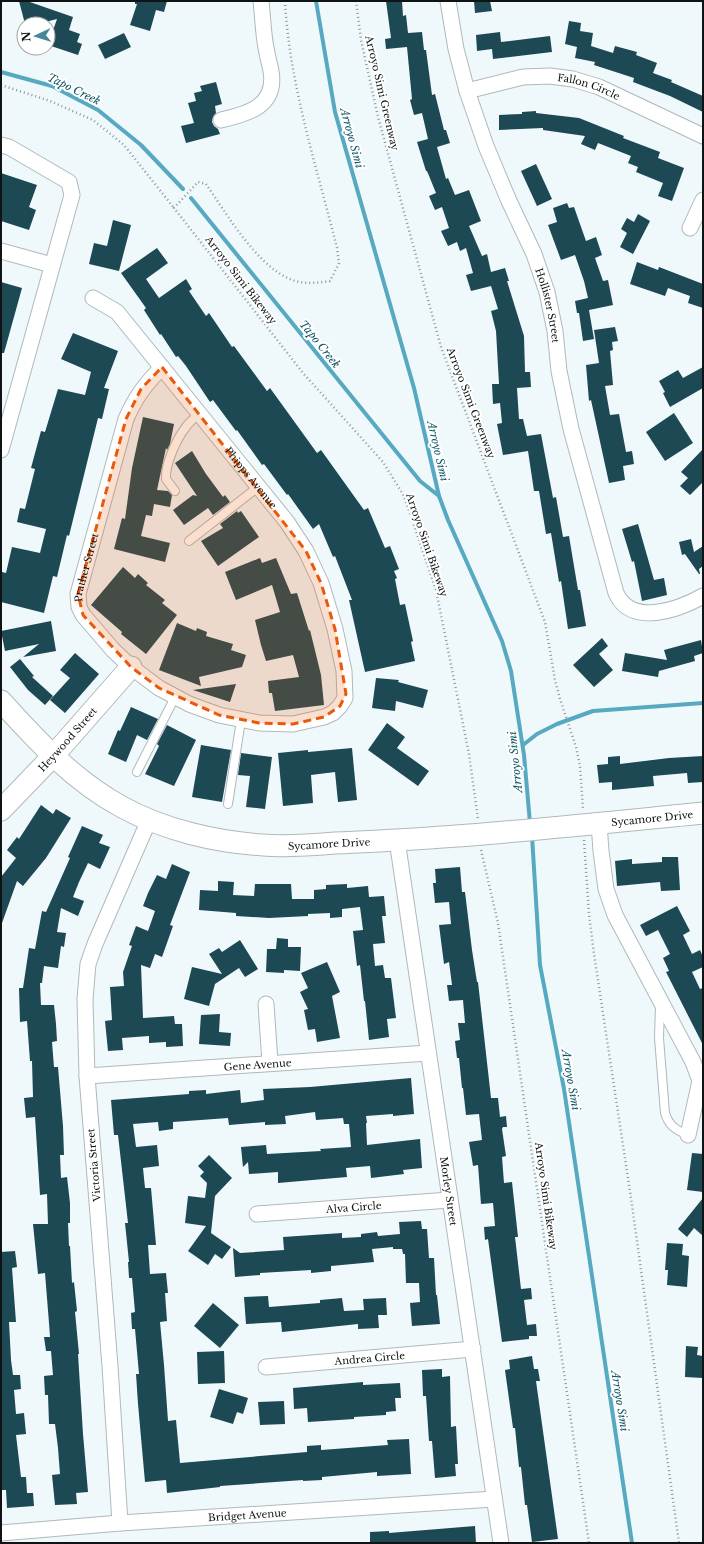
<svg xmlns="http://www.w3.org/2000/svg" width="704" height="1544" viewBox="0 0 704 1544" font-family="'Libre Baskerville',serif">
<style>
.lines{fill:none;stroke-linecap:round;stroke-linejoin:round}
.stream{stroke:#56a9c0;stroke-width:4}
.building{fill:#1c4954}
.lane-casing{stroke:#afb9bc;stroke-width:10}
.street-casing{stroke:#afb9bc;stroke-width:17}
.secondary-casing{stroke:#afb9bc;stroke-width:23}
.path{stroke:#8e9698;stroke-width:2.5;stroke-dasharray:1 3;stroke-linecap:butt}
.lane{stroke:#fff;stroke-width:8}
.street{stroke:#fff;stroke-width:15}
.secondary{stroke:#fff;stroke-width:21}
.marked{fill:#e8590c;fill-opacity:0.2;stroke:#e8590c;stroke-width:3;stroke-dasharray:8 5;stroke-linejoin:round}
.labels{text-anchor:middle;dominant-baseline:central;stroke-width:4;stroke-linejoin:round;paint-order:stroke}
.street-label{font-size:10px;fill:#0f1314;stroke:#fff}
.water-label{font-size:11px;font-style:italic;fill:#0d5565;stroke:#fff}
</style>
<rect width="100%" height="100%" fill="#eff9fc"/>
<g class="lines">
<g class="stream">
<path d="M316,1L335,112L414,388L439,496L448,520L502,641L511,671L524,755L530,823"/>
<path d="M1,72L52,86L98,110L141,145L183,189"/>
<path d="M191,198L420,481L439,496"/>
<path d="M523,745L537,734L557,724L593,711L703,703"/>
<path d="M532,836L540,965L564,1089L632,1543"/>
</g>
</g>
<g class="building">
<path d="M19,1H27L73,17L69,30L80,34L77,42L82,44L78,55L48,45L57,19L37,24H25Z"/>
<path d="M135,1H167L164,12L156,10L150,31L130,25L137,4H135Z"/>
<path d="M386,1H402L403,16L406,15L408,33L422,32L424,50H426L432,95L435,94L444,130H446L450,143L437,147L446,179L448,178L455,195L469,190L481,221L469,226L482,256L487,254L491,272L505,268L509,281H507L524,336L525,372H530L531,387L517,388L519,419H523L527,436L541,434L553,498L556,497L563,537L569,536L578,590H580L586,626L568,629L561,581L559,582L551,533L546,534L539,491H534L528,451L503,455L497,424L502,423L500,403L493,404L492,384H499L496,331L491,311L498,309L491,286L471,291L466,275L473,273L466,248L460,251L457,242L448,246L441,231L449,228L442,207L435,210L429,196L436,193L427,171H426L417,142L428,139L422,113L414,115L410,100L412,99L407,47L386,49L385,39L391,38Z"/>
<path d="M474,1H490L492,11L475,13Z"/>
<path d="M569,21L581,23L580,31L593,33L591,46L613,53L615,46L637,52L636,55L657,63L653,73L672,80L671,82L703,96V112L670,96L633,82L634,78L594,65L595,62L575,58L577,47L565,44Z"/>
<path d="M500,32L501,42L550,36L552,52L493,59L492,49L477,51L476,35Z"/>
<path d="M124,33L131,47L105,59L98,45Z"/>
<path d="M216,82L222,104L215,106L216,113L213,117L212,122L214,126L218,129L220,134L186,143L181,126L194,123L188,103L196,101L194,93L202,91L200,86Z"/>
<path d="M536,111V113L579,118L624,136L623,138L660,152L658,158L684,168L672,201L658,196L663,183L636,172L638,167L628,163L631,156L598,143L595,150L581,144L585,136L543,130V128L499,130V115L522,114V112Z"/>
<path d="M536,164L552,199L537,206L521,171Z"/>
<path d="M1,173L37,185L29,207L36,210L29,230L1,221Z"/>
<path d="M567,203L569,208L574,207L586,241L596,237L602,255L595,258L603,281L608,280L613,305L589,310L594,339L583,341L579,313H577L575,301L588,298L584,281L575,255L561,260L548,225L557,222L553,208Z"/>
<path d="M638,214L650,221L633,254L620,247L627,233L621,229L627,218L634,222Z"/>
<path d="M113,220L131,225L119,271L89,264L94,243L107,246Z"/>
<path d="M157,248L168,263L146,279L159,298L186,279L192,289L189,291L206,316L209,313L232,347L234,346L267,391L270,388L317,453L321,450L364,510L368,508L385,548L390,546L399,569L394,571L397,578L395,579L400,605L405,604L413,641L411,642L415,661L365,672L349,600H352L335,556L333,557L319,524L313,529L288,494L287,495L264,464L262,465L237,430L236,431L213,400L210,402L186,366L178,356L176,357L161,334L160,335L144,310L146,308L121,273Z"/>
<path d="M637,262L658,270L659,267L703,284V308L688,303L690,296L668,288L665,296L630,284Z"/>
<path d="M1,282L22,288L4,353H1Z"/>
<path d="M615,327L618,341L612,342L613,350L610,351L613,385L605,386L610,415L619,414L626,452L632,451L634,464L623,466L625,480L609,483L591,400L589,401L586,365L599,363L594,330Z"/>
<path d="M73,333L118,351L104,388L109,389L102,419L98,418L69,536L67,535L57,577L53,576L44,613L1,602V578L2,572L6,573L12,547L40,553L46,529L17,522L20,508L25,509L35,469L31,468L41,431L45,432L58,389L85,395L91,372L61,359Z"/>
<path d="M703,367V388L670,407L663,393L665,392L659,381L678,370L683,378Z"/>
<path d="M674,413L693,443L665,461L646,432Z"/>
<path d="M143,417L174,424L170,444L167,450L166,448L157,490L168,491L172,495L170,507L154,504L152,516L146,515L141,536L170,543L165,562L114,549L122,518L125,519L132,468Z"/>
<path d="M703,449V482L690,495L680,486L688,478L681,472Z"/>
<path d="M192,451L206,474L223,497L225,495L230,502L213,515L208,508L184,525L173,510L193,495L197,496L175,463Z"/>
<path d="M237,511L238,513L241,511L259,537L218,566L201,541L223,528L220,524Z"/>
<path d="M638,524L654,580L664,578L667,595L642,601L634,561L632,562L622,529Z"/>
<path d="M691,539L694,552L703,546V566L699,569L700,574H699L685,554L682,555L679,542Z"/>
<path d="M260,558L262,563L276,558L291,594L297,593L309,631L310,630L321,675L324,705L275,711L272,693H269L268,681L299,677L293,655L266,661L261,645L255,620L280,612L272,585L236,600L225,572Z"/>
<path d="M123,567L135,578L138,574L148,583L146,585L165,600L162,603L177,615L146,654L121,634L122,632L91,605Z"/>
<path d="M51,621L56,651L23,657L39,644L5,651L1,631Z"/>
<path d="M177,623L196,631L197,628L207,632L206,636L233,644L231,650L246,655L242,667L199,677L201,686L159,670Z"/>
<path d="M602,638L608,646L599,654L613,670L594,687L573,665Z"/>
<path d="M701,640L703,653L694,656L695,661L659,671L658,677L622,671L625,653L667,660L664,650Z"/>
<path d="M75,653L99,674L65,713L50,700L70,678L60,670Z"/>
<path d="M20,659L34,676L32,677L53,696L45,705L28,690L10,667Z"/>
<path d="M376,678L399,680L398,682L428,690L423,708L396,701L395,711L372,708Z"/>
<path d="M236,684L230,702L193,690Z"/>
<path d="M131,707L158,719L147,740L137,735L126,762L108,754L118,730L120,731Z"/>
<path d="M387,723L405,737L397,748L429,771L418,786L368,750Z"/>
<path d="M167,725L196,740L174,786L145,774L159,746L157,744Z"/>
<path d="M201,745L231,750L222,802L192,797Z"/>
<path d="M352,748L357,800L338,802L335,772L311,775L313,803L283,806L278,753L308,750V752Z"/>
<path d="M241,753L272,757L265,809L246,807L250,776L238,775Z"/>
<path d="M620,756V764L669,758L703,756V782L688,783L687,773L653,776L654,786L612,790V782L599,783L597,765L608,764V757Z"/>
<path d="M41,805L53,814L56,809L71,818L46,858L23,886L17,881L2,923H1V877L16,858L7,850L17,837L19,839Z"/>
<path d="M82,826L103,835L99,843L110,847L100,869L88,863L79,882L73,897L84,901L78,916L61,908L57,932L66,933L64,947L61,946L58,968L44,966L42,983H40L41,1005H54L56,1024L57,1041L52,1042L54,1067H58L63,1126L64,1155H60L61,1178L67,1177L70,1203V1223H68L69,1246H70L72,1283L74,1282L77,1311L75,1312L79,1354H78L83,1434L88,1492L76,1493L77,1504L55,1505L52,1475L60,1474L58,1448L55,1424H49L48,1395H45L44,1376L53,1375L51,1351H46L44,1337H50L49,1323L45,1273L38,1274L33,1224H48L47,1194L40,1195L35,1117L26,1118L24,1098L33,1097L32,1061H30L27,1021L20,1022L19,988H23L29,948L35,949L42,911L46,912L70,858L68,857Z"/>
<path d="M662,857H678L680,890L661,891L660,882L617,886L615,861L632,859V864L662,862Z"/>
<path d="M172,864L190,872L170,925L173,926L162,957L155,954L150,968L141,965L143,1018L174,1016L175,1024H182L183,1046L166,1047V1042L149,1043V1036L122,1038L123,1050L108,1051L105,1021L112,1020L110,987L124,986L123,972L132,946L129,945L136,926L148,931L155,911L143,906L148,893L157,875L166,879Z"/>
<path d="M460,867L462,892H465L472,950L477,982H478L491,1098H498L500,1117L506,1116L507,1127H503L502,1129L506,1156L502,1157L504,1183L512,1182L518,1237H515L521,1289L531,1288L532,1299L524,1300L527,1325L536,1324L537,1336H529V1339L502,1342L488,1239L485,1240L484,1227L495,1226L493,1203L481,1204L478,1165L473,1166L469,1142L482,1140L479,1114L466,1115L463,1088H462L459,1058H457L455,1041L460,1040L458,1023H465L463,1000L449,1001L447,985H452L449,962L444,964L439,925L451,924L449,902L435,903L433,883H436L435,869Z"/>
<path d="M218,881L234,882L233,895L254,896L255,884H291L292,899H314V890L326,889V885L347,884V888L368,886L369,897L384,896L386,916H382L385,943L373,944L375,966L383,965L385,978H391L396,1018L387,1019L389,1037L369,1040L365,1001H364L360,965L357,966L353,931L363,930L360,907L342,909V917L330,918V913L308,914V916L269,918L236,916V913L199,910L200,890L218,891Z"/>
<path d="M677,906L690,931L683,935L692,954L700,950L703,957V967L692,972L700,989L703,988V1045L666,972L669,971L663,958L670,954L658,930L646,936L640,925Z"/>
<path d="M277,938L288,939V947H301L300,971L284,970V973L266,972L267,949H276Z"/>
<path d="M240,940L258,969L245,977L239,968L215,984L209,1006L184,999L192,967L222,974L209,954L219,948L222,952Z"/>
<path d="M327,962L340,992L332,996L340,1038L317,1042L315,1029L308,1030L304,1010L308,1009L300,992L308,988L301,973Z"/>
<path d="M220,1014L219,1032L231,1033L230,1046L199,1044L201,1015Z"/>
<path d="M411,1078L414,1114L393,1116V1114L366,1116L367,1123H366L367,1145L420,1139L422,1168L403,1170L404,1174L371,1178L370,1166L346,1168L347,1177L278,1183V1172L249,1174L248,1162L243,1167L241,1147L266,1145L267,1154L321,1151L320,1149L351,1147L349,1124H344L343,1118L316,1120L315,1112L285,1116L286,1124L265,1125V1122L229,1125L228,1118L173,1122V1129L159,1131L158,1122L133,1124L136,1147L157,1145L159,1166L143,1168L145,1188H151L156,1245H148L150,1274L166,1273L168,1293H165L167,1321L160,1322L164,1365L168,1421L176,1420L180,1463L307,1452V1446L321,1445V1450L388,1445L387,1440L409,1439L411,1474L377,1476V1472L322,1477V1480L303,1481V1480L220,1486V1487L167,1493L166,1480L145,1482L138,1404L136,1374H139L135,1329H132L131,1313L135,1312L132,1278H129L128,1262H129L125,1223H128L118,1135H114L111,1100L189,1094V1091L206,1090V1094L240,1090L241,1103L264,1100L263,1089L310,1087Z"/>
<path d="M692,1153L703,1154V1192L687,1190Z"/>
<path d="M209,1155L232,1178L215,1196L211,1233L231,1247L222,1259L215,1254L208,1265L188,1251L206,1226L185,1223L188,1196L205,1198L207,1183L200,1176L204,1172L198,1166Z"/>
<path d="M703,1198V1236L694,1228L687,1237L678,1229Z"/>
<path d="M421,1221L422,1229H427L429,1258H434L436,1295H437L440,1324L412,1326L410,1303L420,1302L419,1283H406L405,1254H403L402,1249H393V1247L372,1249L374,1262L331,1266V1271L311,1273V1270L260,1273V1275L235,1277L233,1248L240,1253L284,1250L283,1237L342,1233V1238L361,1237V1234L377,1232L378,1236L400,1234L399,1222Z"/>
<path d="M667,1243L683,1244L682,1255L689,1256L687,1287L667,1285L668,1270H665Z"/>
<path d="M15,1251L17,1267L12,1268L16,1322H9L11,1360L13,1375H20L21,1389L14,1390L16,1414L24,1413L26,1434L16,1435L21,1477H26L27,1493H33L34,1506L7,1508L6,1490H1V1252Z"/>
<path d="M268,1296L269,1307L320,1303V1300L342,1298L344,1311L364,1310L363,1299L386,1298L387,1315H378L379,1328L358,1329V1324L282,1332L281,1322L246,1324L244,1297Z"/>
<path d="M213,1303L239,1325L220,1348L194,1326Z"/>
<path d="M686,1346L698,1347L697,1355L703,1356V1378L685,1377Z"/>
<path d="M224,1351L225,1383L198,1384L197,1352Z"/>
<path d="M532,1356L534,1369H538L540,1381H536L558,1539L532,1542L527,1505H525L521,1467H519L515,1428H513L505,1370L510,1369L509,1360Z"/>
<path d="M442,1369V1377L450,1376L451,1427L456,1426L458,1464H455L456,1476L435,1478L432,1441H429L426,1396H423L422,1370Z"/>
<path d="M363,1382V1385L400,1383L401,1398H395L396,1411L386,1412V1415L354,1417V1419L308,1422L307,1408L294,1409L293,1388Z"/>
<path d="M219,1389L248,1398L243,1414L237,1412L233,1424L210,1417Z"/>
<path d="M284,1401L285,1424L260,1425L258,1402Z"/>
<path d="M475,1526L476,1543H370V1532L389,1531V1533Z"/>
</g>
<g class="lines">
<g class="lane-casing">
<g id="lane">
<path d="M175,491L166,479C165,464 177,438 186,427C189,422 195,418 199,413"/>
<path d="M189,541L258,487"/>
<path d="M137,772L175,697"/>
<path d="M228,804L241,720"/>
<path d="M660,1006L659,1038L665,1113C669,1126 676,1130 688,1135"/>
</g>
</g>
<g class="street-casing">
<g id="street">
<path id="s1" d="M448,1L456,49L467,91L486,146L509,201L534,254L547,292L555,331L559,371L571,429L616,593C631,627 678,610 703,596"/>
<path id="s2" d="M467,91L523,77L550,76L573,79L599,87L703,136"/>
<path d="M221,120C248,114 277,106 271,71C270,65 268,59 267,53C263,36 263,18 261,1"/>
<path d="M1,145L9,147L69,182L72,195L1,450"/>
<path d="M690,228L703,200"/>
<path d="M1,251L52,265"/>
<path id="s3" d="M93,298L117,312L287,522L306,551L321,583L335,629L344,671L345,698L340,706L333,713L324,717L293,724L259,723L219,715L189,704L159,688L131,667L113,650L83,615L79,607L78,594L126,419C136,396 145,385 162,367"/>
<path d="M599,823L601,851L606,889L615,915L693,1062L700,1081L688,1135"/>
<path id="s4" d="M397,840L501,1543"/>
<path d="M266,1004L270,1063"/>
<path id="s5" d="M87,1076L428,1053"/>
<path id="s6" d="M257,1214L450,1200"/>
<path id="s7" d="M266,1367L473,1349"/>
<path d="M120,1523L110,1366L87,1076L85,999L88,964L95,944L149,820"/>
<path id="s8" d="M1,1533L120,1523L494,1499"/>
</g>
</g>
<g class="secondary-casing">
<g id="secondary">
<path id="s9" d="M1,701C37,741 74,781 122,807C164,830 216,842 263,845C287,847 311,845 335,843C366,842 398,840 429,838C520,832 612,822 703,813"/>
<path id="s10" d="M1,810L53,756L131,667"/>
</g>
</g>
<g class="path">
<path d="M285,1C289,83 317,168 337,248L339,263L330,281C317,283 301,285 288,278C256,264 226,213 206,184L198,182L174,208L303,373L383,462L404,496L436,590L469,754L478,819"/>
<path d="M356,1L361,40L378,117L441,347L545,622L555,680L560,699L576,747L580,766L583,809"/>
<path d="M1,85L50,101L93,120L124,145L174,208"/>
<path d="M584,840L589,914L594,954L631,1198L679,1543"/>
<path d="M481,850L498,923L589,1543"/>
</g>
<use href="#lane" class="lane"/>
<use href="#street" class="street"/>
<use href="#secondary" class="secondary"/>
</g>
<path class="marked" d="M162,367L306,551L321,583L335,629L346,694L340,706L324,717L293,724L259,723L219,715L159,688L131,667L83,615L78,594L126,419L141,389Z"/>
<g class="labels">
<g class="street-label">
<text stroke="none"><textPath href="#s2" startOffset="125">Fallon Circle</textPath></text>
<text transform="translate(382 93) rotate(77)">Arroyo Simi Greenway</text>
<text transform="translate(241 280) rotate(52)">Arroyo Simi Bikeway</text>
<text stroke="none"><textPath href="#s1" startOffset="322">Hollister Street</textPath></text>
<text transform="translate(471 403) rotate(69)">Arroyo Simi Greenway</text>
<text stroke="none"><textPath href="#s3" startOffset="241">Phipps Avenue</textPath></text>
<text transform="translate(427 545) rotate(71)">Arroyo Simi Bikeway</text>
<text stroke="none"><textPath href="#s3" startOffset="843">Prather Street</textPath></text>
<text stroke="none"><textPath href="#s10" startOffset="97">Heywood Street</textPath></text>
<text stroke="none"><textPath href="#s9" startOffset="699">Sycamore Drive</textPath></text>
<text stroke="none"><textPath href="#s9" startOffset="375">Sycamore Drive</textPath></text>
<text stroke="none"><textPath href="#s5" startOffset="171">Gene Avenue</textPath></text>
<text transform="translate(94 1165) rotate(-95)">Victoria Street</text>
<text stroke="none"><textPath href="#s4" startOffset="355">Morley Street</textPath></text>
<text transform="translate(546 1196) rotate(82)">Arroyo Simi Bikeway</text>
<text stroke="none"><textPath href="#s6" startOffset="97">Alva Circle</textPath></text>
<text stroke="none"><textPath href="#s7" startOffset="104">Andrea Circle</textPath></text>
<text stroke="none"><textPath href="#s8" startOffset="247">Bridget Avenue</textPath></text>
</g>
<g class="water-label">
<text transform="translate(74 89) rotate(26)">Tapo Creek</text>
<text transform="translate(352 138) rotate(75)">Arroyo Simi</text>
<text transform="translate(320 344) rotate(51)">Tapo Creek</text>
<text transform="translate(438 451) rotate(77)">Arroyo Simi</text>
<text transform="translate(515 762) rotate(-96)">Arroyo Simi</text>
<text transform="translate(571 1080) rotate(80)">Arroyo Simi</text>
<text transform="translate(620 1401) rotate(81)">Arroyo Simi</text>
</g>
</g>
<rect width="704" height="1544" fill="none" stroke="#0f1314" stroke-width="4"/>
<g transform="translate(36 36) rotate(266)"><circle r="19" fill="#ffffff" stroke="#9fa1a1"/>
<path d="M0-3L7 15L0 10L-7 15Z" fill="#468799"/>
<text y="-6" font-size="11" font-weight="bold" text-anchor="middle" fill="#0f1314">N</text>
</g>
</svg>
